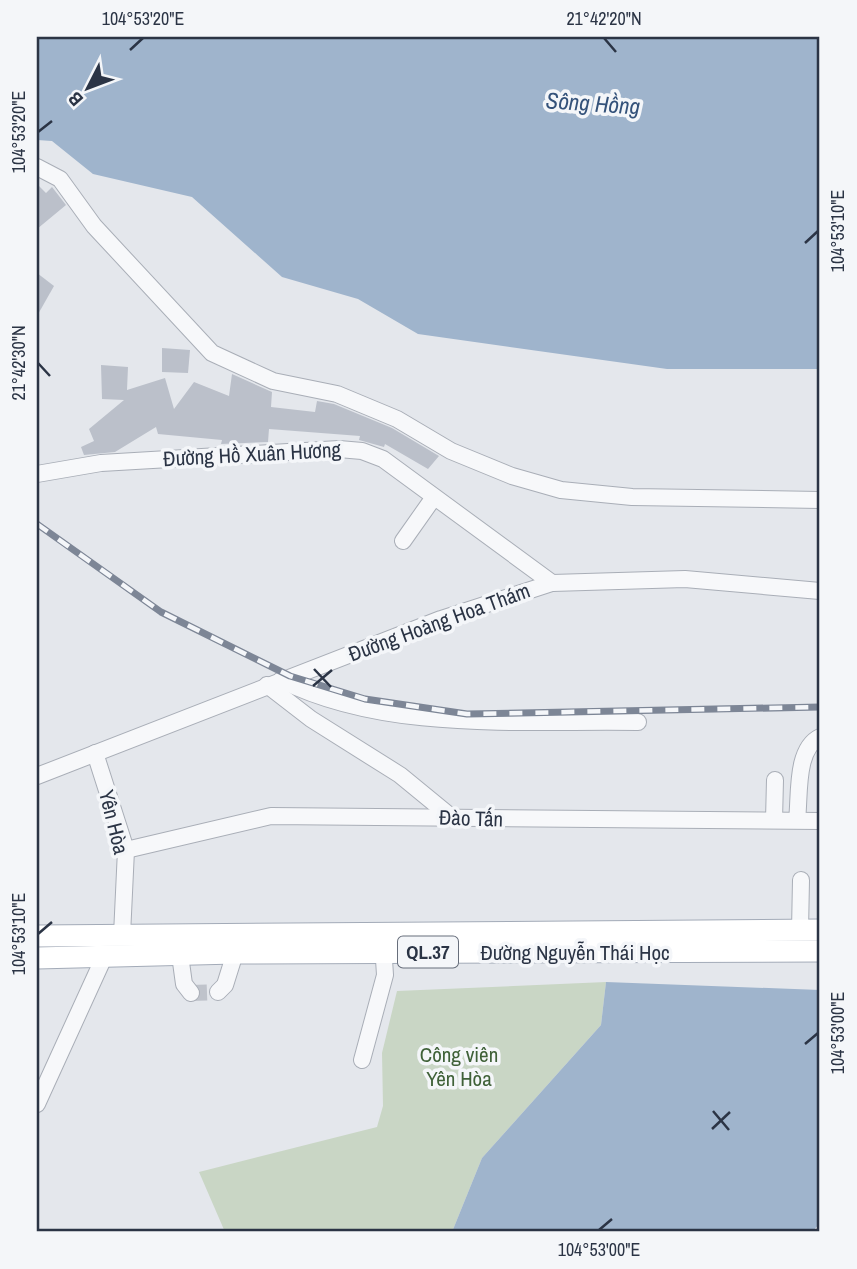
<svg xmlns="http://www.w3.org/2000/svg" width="857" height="1269" viewBox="0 0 857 1269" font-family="'Archivo Narrow',sans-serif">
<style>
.green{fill:#c9d6c5}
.water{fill:#9fb4cc}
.building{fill:#bbc0ca}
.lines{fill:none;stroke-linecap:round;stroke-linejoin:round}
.minor-tunnel{stroke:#bfc3cb;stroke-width:16;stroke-dasharray:16 8;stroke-linecap:butt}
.minor-casing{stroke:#a9aeb7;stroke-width:18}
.major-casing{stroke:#a3abb8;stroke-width:23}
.minor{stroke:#f7f8fa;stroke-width:16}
.major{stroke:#fff;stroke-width:21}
.rail-casing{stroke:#7d8696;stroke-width:7}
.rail{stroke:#f4f6f9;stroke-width:4.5;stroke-dasharray:13;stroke-linecap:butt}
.ticks{fill:none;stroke:#2b3445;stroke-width:2.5}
.labels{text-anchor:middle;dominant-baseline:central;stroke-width:7;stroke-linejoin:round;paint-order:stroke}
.shield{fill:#f4f6f9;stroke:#676e7b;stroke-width:2}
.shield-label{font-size:19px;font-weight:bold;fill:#2b3445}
.street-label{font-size:21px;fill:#2b3445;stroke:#f4f6f9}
.park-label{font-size:21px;fill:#3f6138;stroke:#f4f6f9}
.water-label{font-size:23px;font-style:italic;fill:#34527a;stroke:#f4f6f9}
.neatline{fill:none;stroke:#2b3445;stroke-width:2.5}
.ticks-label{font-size:18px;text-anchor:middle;fill:#2b3445}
</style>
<rect width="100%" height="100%" fill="#e4e7ec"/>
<path class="green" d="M606,982L601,1025L482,1158L452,1232H225L199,1172L377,1127L383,1106L382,1053L397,991Z"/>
<g class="water">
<path d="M37,37H820V369H667L418,334L358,299L282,277L192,197L93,174L52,141L37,140Z"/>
<path d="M606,982L820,990V1223L812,1232H452L482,1158L601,1025Z"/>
</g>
<g class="building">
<path d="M37,184L46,193L52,187L66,205L37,229Z"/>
<path d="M37,273L54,286L37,316Z"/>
<path d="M162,348L190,350L188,373L162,372Z"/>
<path d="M101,365L128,367L127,390L165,378L174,409L194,382L229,396L232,374L272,392L271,407L315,412L317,401L334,404L392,428L439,456L428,469L385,444L384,447L359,440L360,436L269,429L268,442L221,444L222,440L158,434L156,427L115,452L84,455L81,447L94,441L89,429L124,400L102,399Z"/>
</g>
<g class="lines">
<path class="minor-tunnel" d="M191,993L218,992"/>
<g class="minor-casing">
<g id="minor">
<path d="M37,167L60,179L94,226L212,353L273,381L337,394L397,419L451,451L512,476L561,490L632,497L820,500"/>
<path d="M37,474L101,463L339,449L362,451L383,459L552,583"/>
<path d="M403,541L434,497"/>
<path d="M281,680C387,733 524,720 638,722"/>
<path d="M267,685L311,719L400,775L450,816"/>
<path d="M95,753L126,850L122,935"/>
<path d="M37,776L441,619L552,583L685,579L820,591"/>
<path d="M774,820L775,780"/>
<path d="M797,820C800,796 795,749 820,737"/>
<path d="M126,850L271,816L820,821"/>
<path d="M800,930L801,880"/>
<path d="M180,955L184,984L191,993"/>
<path d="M218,992L225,985L235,953"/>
<path d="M362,1060L385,975L383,944"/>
<path d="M37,1104L105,955"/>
</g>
</g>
<g class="major-casing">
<g id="major">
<path d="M37,936L820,930"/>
<path d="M37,958L235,953L820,951"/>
</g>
</g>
<use href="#minor" class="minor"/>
<use href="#major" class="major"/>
<g class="rail-casing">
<path id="rail" d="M37,524L161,612L290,676L365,699L467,714L820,707"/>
</g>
<use href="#rail" class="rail"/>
</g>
<path class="ticks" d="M604,38L616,52M130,50L143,38M38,132L52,121M805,243L818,231M38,363L50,376M314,669L331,687M313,686L332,670M38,934L52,922M805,1044L818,1033M713,1111L729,1130M712,1129L730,1112M599,1230L612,1219"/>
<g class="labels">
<rect class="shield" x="398" y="936.5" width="60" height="31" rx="5"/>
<g class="shield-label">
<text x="428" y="952">QL.37</text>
</g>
<g class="street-label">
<text transform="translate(252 454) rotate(-3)">Đường Hồ Xuân Hương</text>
<text transform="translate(439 622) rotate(-20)">Đường Hoàng Hoa Thám</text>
<text transform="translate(471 818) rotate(2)">Đào Tấn</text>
<text transform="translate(114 822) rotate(76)">Yên Hòa</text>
<text x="575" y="952">Đường Nguyễn Thái Học</text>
</g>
<g class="park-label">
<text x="459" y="1054">Công viên<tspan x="459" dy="24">Yên Hòa</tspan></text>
</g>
<g class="water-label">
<text transform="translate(593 103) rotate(4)">Sông Hồng</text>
</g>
</g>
<rect width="857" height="1269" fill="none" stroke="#f4f6f9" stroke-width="77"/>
<g transform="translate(88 88) rotate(228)" stroke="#f4f6f9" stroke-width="5" paint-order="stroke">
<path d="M0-5L12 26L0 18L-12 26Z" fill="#2b3445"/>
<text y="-10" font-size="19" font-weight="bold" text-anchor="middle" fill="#2b3445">B</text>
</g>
<rect x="38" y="38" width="780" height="1192" class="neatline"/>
<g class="ticks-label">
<text x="143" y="25">104°53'20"E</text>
<text x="604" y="25">21°42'20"N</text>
<text transform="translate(19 132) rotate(-90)" y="6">104°53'20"E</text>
<text transform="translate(838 231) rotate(-90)" y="6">104°53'10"E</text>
<text transform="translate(19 363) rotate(-90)" y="6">21°42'30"N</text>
<text transform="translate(19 934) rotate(-90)" y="6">104°53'10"E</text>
<text transform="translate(838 1033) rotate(-90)" y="6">104°53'00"E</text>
<text x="599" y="1256">104°53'00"E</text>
</g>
</svg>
